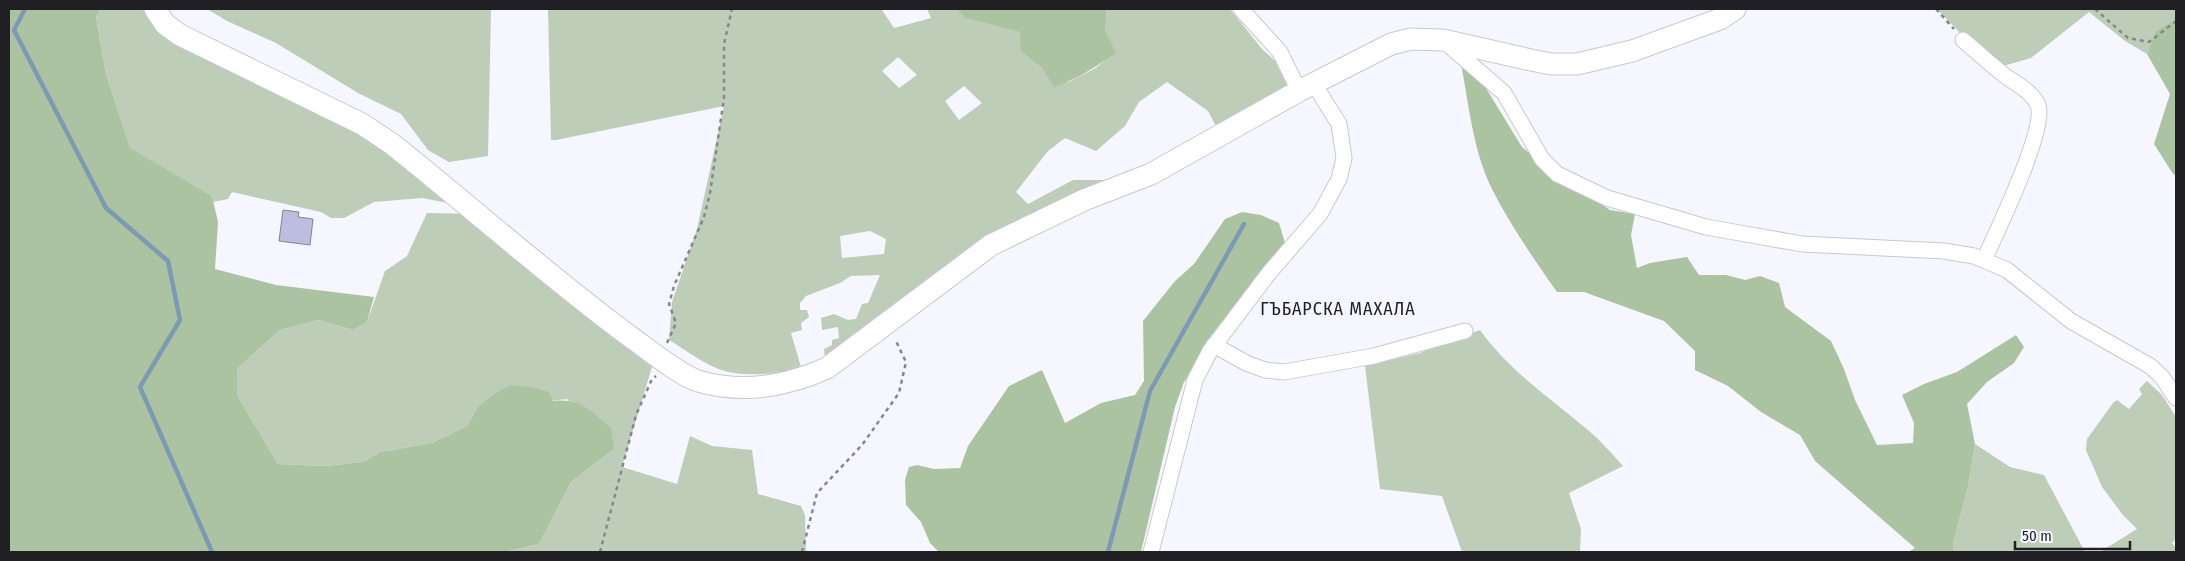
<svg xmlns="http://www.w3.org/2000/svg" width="2185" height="561" viewBox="0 0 2185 561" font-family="'Fira Sans Condensed',sans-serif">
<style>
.green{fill:#becdb7;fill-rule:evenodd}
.forest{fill:#acc3a2}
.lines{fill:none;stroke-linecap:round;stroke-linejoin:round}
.stream{stroke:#7d9ab5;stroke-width:4.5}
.building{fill:#bdbde2;stroke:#85858f}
.street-casing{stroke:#c7c8d2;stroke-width:17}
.secondary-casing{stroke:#c7c8d2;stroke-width:23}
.path{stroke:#86868d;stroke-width:2.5;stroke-dasharray:4 4;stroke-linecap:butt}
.street{stroke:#fff;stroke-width:15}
.secondary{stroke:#fff;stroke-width:21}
.labels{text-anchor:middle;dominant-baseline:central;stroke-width:5;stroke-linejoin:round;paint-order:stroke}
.neighbourhood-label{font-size:18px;letter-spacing:1px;fill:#202024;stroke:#f6f6ff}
</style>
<rect width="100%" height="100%" fill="#f6f6ff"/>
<g class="green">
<path d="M101,9H153L313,102L469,207L422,198L374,202L344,218H331L321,212L232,192L228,199L213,202L212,196L130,149L106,74L96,17Z"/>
<path d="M207,9H491L488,156L449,162L428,150L401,114L358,93L276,43L227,21Z"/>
<path d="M548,9H884L882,10L894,28L931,18L927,9H956L967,18L1021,32V52L1043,69L1068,82L1094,69L1115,53L1105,30L1107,9H1230L1262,49L1293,77L1298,86L1217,128L1208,111L1167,82L1139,102L1125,126L1096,151L1065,138L1048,151L1016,192L1028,204L1073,180H1114L825,359L824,349L832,345V340L839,338L838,327L822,330L821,318L834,314L848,320L856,319L862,304L868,303L880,275L851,276L840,283L806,296L800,303V310H807L809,317L801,323L802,330L791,333L801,367C779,375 738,378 716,368C700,361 684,349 669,340L672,302L697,229L724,106L556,140H551ZM898,57L917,75L899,88L882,71ZM964,86L982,103L959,120L945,101ZM870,231L886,239L884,254L842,258L840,236Z"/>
<path d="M1937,9H2176V21L2155,32L2147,54L2125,41L2089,12L2031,58L2003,66L1965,38Z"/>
<path d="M427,213L478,214L655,357L622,467L677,484L690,436L712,446L752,450L758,494L801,506L805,515L806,552H505L539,544L571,482L614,449L567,399L477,408L467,426L432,443L380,452L363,462L325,466L278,464L237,395V369L280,330L319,320L353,330L367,322L385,271L407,256Z"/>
<path d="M1480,330C1512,375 1557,402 1597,438C1606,447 1615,457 1623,466L1569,493L1581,529L1580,552H1462L1442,496L1380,489L1365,366L1420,353Z"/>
<path d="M2147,381L2162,395L2176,417V539L2172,543L2176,548V552H2100L2137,529L2123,515L2102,487L2086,450L2087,439L2113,403L2117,400L2129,409L2142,394L2139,389Z"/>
<path d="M1975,444L2010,467L2044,475L2085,552H1953V544L1968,486Z"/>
</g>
<g class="forest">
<path d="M9,9H101L96,17L106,74L130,148L212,196L218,222L215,269L276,285L374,297L367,322L353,330L319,320L280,330L237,369V395L278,464L325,466L363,462L380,452L432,443L467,426L477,408L494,394L510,385L532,387L549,392L553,401C581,398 591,411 611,428L614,449L571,482L539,544L505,552H9Z"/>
<path d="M956,9H1107L1105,30L1116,53C1096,67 1077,79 1054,87L1043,69L1021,52L1020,32L966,18Z"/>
<path d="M2173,21H2176V175L2173,174L2154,144L2170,94L2147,54L2155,32Z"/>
<path d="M1461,64L1481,80L1522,147L1553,172L1610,210L1635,214L1631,235L1637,268L1650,263L1687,257L1699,275H1726L1745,280L1760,276L1779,283L1785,307L1831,341L1844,369L1855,400L1877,445L1913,443L1914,423L1902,395L1924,384L1957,372L2016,335L2024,347L2014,363L1987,382L1967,404L1975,444L1968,486L1953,544V552H1908L1915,548L1815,461L1800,435L1761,412L1728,386L1695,370V351L1664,321L1584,292H1557C1534,259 1510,225 1492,189C1473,151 1469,105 1461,64Z"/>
<path d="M1242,212L1261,215L1279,223L1285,243L1184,382L1175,407L1141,552H939L930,543L921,522L906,505L905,480L909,467L917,465L934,469L960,468L968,446L1009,386L1042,370L1065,423L1101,403L1135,395L1144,381L1143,321L1175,281L1194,264L1225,219Z"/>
</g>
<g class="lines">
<g class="stream">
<path d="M25,9L14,30L106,208L168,261L180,320L140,387L212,552"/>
<path d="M1108,552L1150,391L1244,224"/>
</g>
</g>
<path class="building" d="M283,210L299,212L298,217L313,219L310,245L279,241Z"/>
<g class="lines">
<g class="street-casing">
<g id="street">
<path d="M1241,9L1280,52L1299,91"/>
<path d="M1963,40C1977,52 1990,64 2004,75C2016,84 2032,91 2038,105C2047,129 1996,233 1984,260"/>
<path d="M1444,41L1504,93L1542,159L1557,174L1607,198L1706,227L1802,244L1944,251L1974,256L2007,270L2071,321L2150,366L2162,377L2176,398"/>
<path d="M1214,345L1246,363L1265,370L1284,372L1374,356L1465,331"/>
<path d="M1151,552L1195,380L1210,351L1269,273L1320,214L1339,179L1344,158L1339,124L1314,84"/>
</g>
</g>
<g class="secondary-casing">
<path id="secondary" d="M155,9L165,24L180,35L362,124L392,144C471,207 547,275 628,335C645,347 679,375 698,381C742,394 785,387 827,368L991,245L1084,200L1151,174L1299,91L1391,44L1411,39L1443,40L1531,60L1551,64H1577L1632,51L1720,19L1735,9"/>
</g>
<g class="path">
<path d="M1936,9L1954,29"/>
<path d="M2095,9L2128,38L2149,42L2176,21"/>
<path d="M667,343L676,323L669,304L674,286L704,217L710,193L724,98V44L732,9"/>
<path d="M600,552L636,415L652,379L656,376"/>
<path d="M802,552L817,493L862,445L899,393L906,362L895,339"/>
</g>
<use href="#street" class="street"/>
<use href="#secondary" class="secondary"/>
</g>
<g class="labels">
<g class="neighbourhood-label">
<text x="1338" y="309">ГЪБАРСКА МАХАЛА</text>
</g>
</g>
<rect width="2185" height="561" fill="none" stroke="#202024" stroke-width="20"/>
<path d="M2015 541v8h115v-8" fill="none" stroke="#202024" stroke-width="2.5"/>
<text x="2022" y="541" font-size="15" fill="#202024" stroke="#f6f6ff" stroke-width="4" paint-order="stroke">50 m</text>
</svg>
